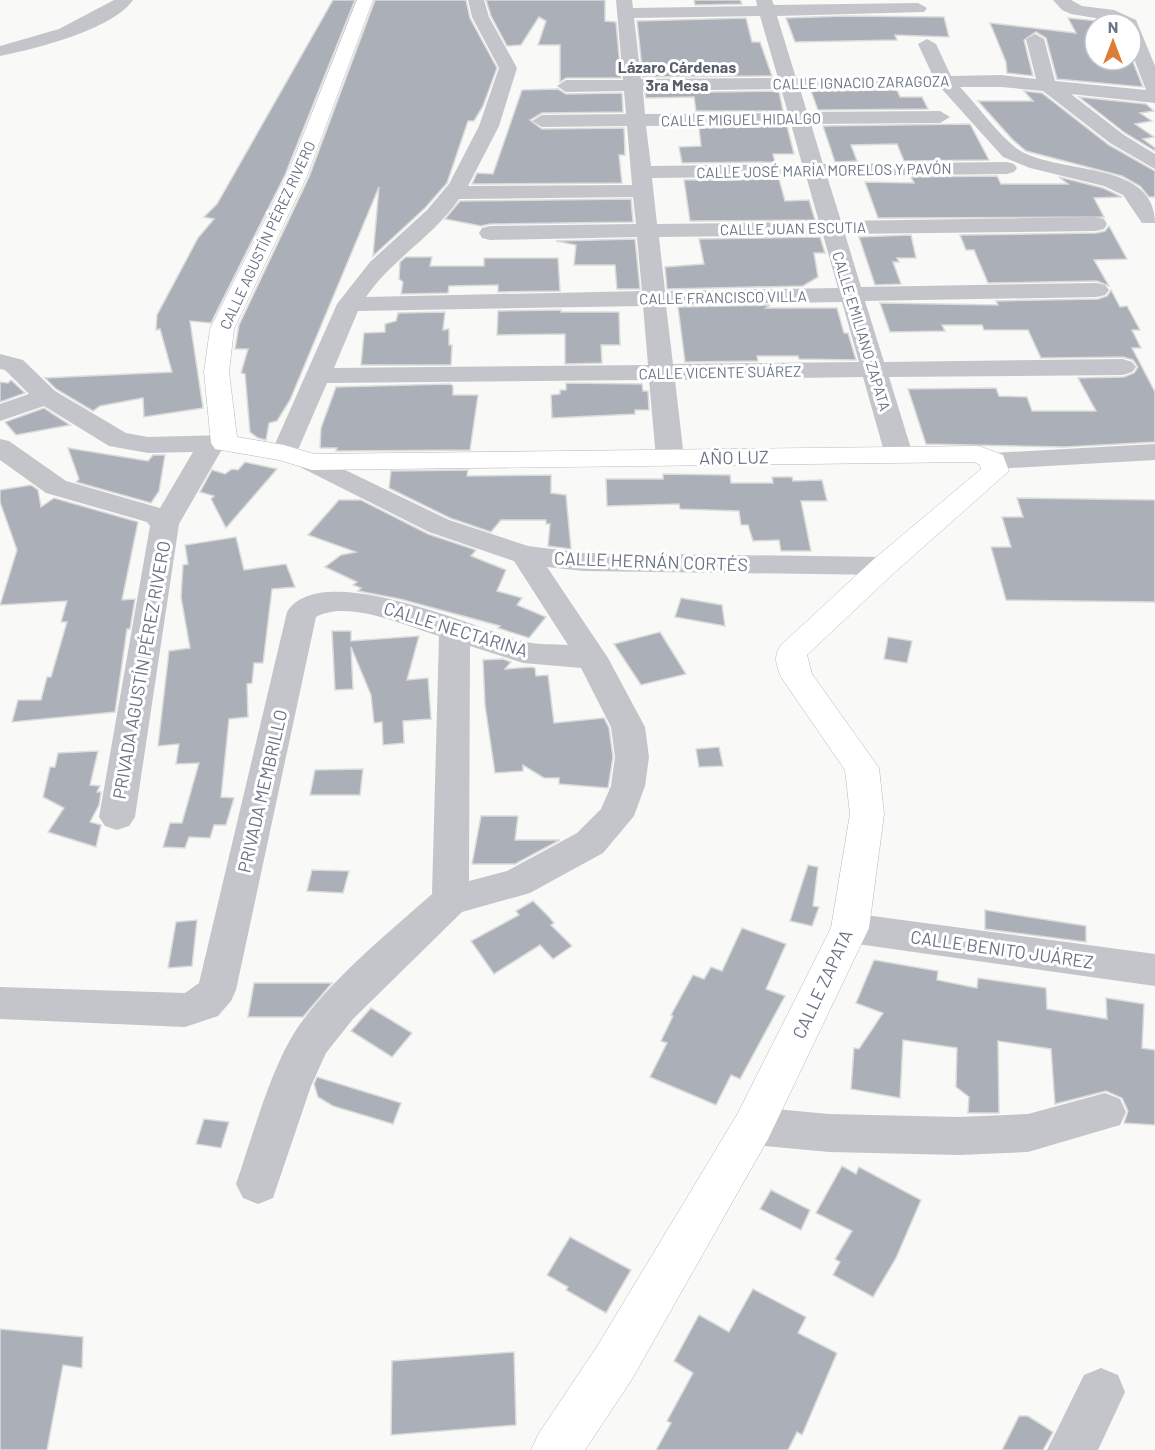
<svg xmlns="http://www.w3.org/2000/svg" width="1155" height="1450" viewBox="0 0 1155 1450" font-family="Barlow,sans-serif">
<style>
.building{fill:#aaafb8;stroke:#dbdbda;stroke-width:1.5}
.lines{fill:none;stroke-linecap:round;stroke-linejoin:round}
.major-casing{stroke:#b6b9be;stroke-width:1}
.minor{fill:#c3c5ca;fill-rule:evenodd}
.major{fill:#fff;fill-rule:evenodd}
.labels{text-anchor:middle;dominant-baseline:central;stroke-width:6;stroke-linejoin:round;paint-order:stroke}
.far-street-label{font-size:15px;fill:#6a7487;stroke:#fff}
.far-neighbourhood-label{font-size:16px;font-weight:bold;fill:#585f6c;stroke:#fff}
.street-label{font-size:18px;fill:#6a7487;stroke:#fff}
</style>
<rect width="100%" height="100%" fill="#f9f9f7"/>
<g class="building">
<path d="M333,0H355L285,175L211,323L190,321L203,408L144,417L143,398L100,406L93,411L56,389L45,378L172,372L160,329L156,330L157,315L198,238L214,219L204,217L217,204Z"/>
<path d="M375,0H466L470,18L497,68L483,106L474,121H468L447,183L425,208L373,256L379,187L290,400L277,421L269,423L266,440L258,438L250,432L245,374L241,373L248,349H235L239,325L309,177Z"/>
<path d="M486,0H605V21L616,22L621,78H566L560,82V45H538L546,21L539,17L521,45L507,46L491,16Z"/>
<path d="M694,0H740L742,4L695,5Z"/>
<path d="M846,16L944,17L949,37L895,35L897,40L795,42L786,18Z"/>
<path d="M746,18L752,42H760L772,76L643,77L637,21Z"/>
<path d="M1068,18L1099,21L1095,24L1092,35L1095,36V60H1131V57L1143,87L1057,79L1046,38L1036,32L1024,40L1033,76L1007,73L1006,62L990,23L1076,33Z"/>
<path d="M558,89L566,94L622,93L623,112L542,113L530,120L542,129L624,128L625,155H619L622,183L472,184L477,173L493,174L522,90Z"/>
<path d="M897,90L900,97H922L928,109L818,110L811,91Z"/>
<path d="M779,91L783,111H696L694,97L646,98L645,93Z"/>
<path d="M1024,91L1042,93L1109,145L1155,171V197H1149L1140,186L1122,176L1026,151L1012,139L978,101H1033Z"/>
<path d="M1079,97L1146,104L1154,111L1140,113L1152,121L1135,124L1154,137L1143,139L1155,148V151L1125,133Z"/>
<path d="M970,124L989,160L904,161L897,144L851,145L857,161L835,162L823,126Z"/>
<path d="M787,126L794,154H773L775,162L682,163L679,147L701,146L699,128Z"/>
<path d="M997,176L1001,184H1068L1059,177L1103,188L1122,197L1094,198L1104,217L878,218L865,182L914,183L911,177Z"/>
<path d="M779,179L785,201L809,200L815,220L690,221L684,180Z"/>
<path d="M631,199L633,222L490,224L481,226L445,219L460,201Z"/>
<path d="M1109,226L1127,259L1094,260L1109,286L1097,281L988,283L974,250H966L960,235L1096,233L1105,231Z"/>
<path d="M911,235L916,258H897L899,262H893L901,284L875,285L859,237Z"/>
<path d="M820,237L825,253H814L818,277L803,286L667,289L665,267L704,264L699,239Z"/>
<path d="M635,239L640,289H617L615,265H574L576,245L556,241Z"/>
<path d="M406,257H432L430,266H484V258H558L560,291L498,292V285L449,286L448,293L401,294L403,282L399,279L400,262Z"/>
<path d="M1111,290L1120,307L1127,306L1140,330H1132L1141,348H1132L1155,392V442L1064,447L926,444L908,389L996,388L999,396L1027,397L1032,411H1096L1078,378L1124,377L1134,373L1138,367L1133,360L1123,357L1041,358L1028,330H984L982,325H942L945,331L890,332L880,303L998,305L996,301L1098,299L1107,296Z"/>
<path d="M770,305L766,308H837L844,333H848L856,360L799,359L798,356H757L758,361L685,362L678,307Z"/>
<path d="M561,310V312H619L620,345H601L602,363L565,364V334L497,335L498,311Z"/>
<path d="M445,312L443,330L449,329V345H452L451,365H361L364,333L385,332V324L396,321L398,313Z"/>
<path d="M11,380L25,393L0,402V382L8,383Z"/>
<path d="M566,383L642,384L643,391H648L649,410H635V414L552,418L551,395L560,394V390H566Z"/>
<path d="M450,384L453,386V395H478L470,450L336,451L337,448H320L321,428L336,387Z"/>
<path d="M44,408L70,425L16,435L5,422Z"/>
<path d="M68,448L148,461L153,455H165L159,491L151,503L76,482L79,479Z"/>
<path d="M245,462L277,469L226,528L211,499L214,496L200,492L212,470L225,474L232,469L238,470Z"/>
<path d="M468,470L467,476L551,475V493L566,495L571,549L548,546L550,524H546V520H501L491,532L450,518L389,488L391,471Z"/>
<path d="M663,474L730,475L731,483H773L772,477H792L793,481L822,480L827,501H801L811,551H781L779,540L753,541L748,525H741L739,511L680,509L679,504L607,506L606,479H663Z"/>
<path d="M31,485L38,490L41,507L54,498L138,522L122,600L135,599L130,629H127L115,712L12,722L18,700H41L47,677H51L67,622H61L67,601L0,605L17,550L0,502V490Z"/>
<path d="M1017,498L1155,500V602L1006,600L991,547H1011L1002,517H1023Z"/>
<path d="M339,500H361L428,534L476,550L471,556L506,570L497,591L522,598L517,605L546,617L529,638L498,628L500,626L400,599L358,591L361,588L353,585L357,582L325,567L341,555L356,552L308,535Z"/>
<path d="M236,537L244,570L286,564L295,587L272,589L263,663H254L252,683L247,684L248,717L229,719L221,797L234,798L226,825H214L210,838L189,837L185,848L163,847L170,823H182L199,763L176,764L179,744L158,746L169,651L190,648L181,597L183,565L188,564L185,545Z"/>
<path d="M681,598L722,605L725,626L675,617Z"/>
<path d="M332,631H351V641L419,636L407,680L428,678L431,719L403,721L404,743L383,745L382,722L374,723L371,695L351,647L353,689L335,690Z"/>
<path d="M660,632L686,674L641,685L614,644Z"/>
<path d="M888,637L912,641L907,663L884,659Z"/>
<path d="M503,659L511,662L505,669L532,667L535,668L536,676L548,675L554,723L604,718L609,728L613,757L608,788L559,784V778H544L523,765V771L495,773L485,705L483,660Z"/>
<path d="M719,747L723,766L699,767L696,749Z"/>
<path d="M98,751L90,785L100,786L97,792H101L99,805L90,822L101,825L96,847L48,832L64,808L43,797L50,767H55L58,753Z"/>
<path d="M363,769L360,795H310L315,770Z"/>
<path d="M481,816H518L515,840H560L515,864H472Z"/>
<path d="M808,865L818,867L813,906L819,907L812,926L790,921Z"/>
<path d="M312,870L349,871L343,893L307,891Z"/>
<path d="M533,901L549,917L554,923L551,925L572,946L553,959L540,945L494,974L471,941L519,915L516,911Z"/>
<path d="M985,910L1086,926V942L985,929Z"/>
<path d="M197,920L192,966L168,968L176,922Z"/>
<path d="M742,928L786,944L766,989L785,996L740,1079L731,1075L716,1105L650,1077L667,1043L661,1041L673,1016L671,1015L693,975L704,979L711,967L722,971Z"/>
<path d="M874,960L938,971L937,980L977,988L978,978L1046,988L1047,1009L1107,1019L1106,998L1144,1004L1142,1048L1155,1050V1125L1124,1123L1128,1111L1122,1098L1106,1091L1055,1104L1051,1049L998,1041L999,1113H968L969,1097L956,1087L957,1048L903,1040L900,1098L851,1089L854,1048L859,1049L883,1013L856,1003Z"/>
<path d="M254,983H332L303,1017H248Z"/>
<path d="M371,1008L412,1033L392,1057L351,1031Z"/>
<path d="M317,1077L401,1103L393,1124L333,1106L318,1097L314,1084Z"/>
<path d="M204,1119L229,1122L221,1148L196,1144Z"/>
<path d="M842,1166L856,1174L859,1167L921,1200L896,1258L873,1297L833,1275L840,1262L835,1259L852,1231L816,1213Z"/>
<path d="M771,1190L810,1210L801,1230L760,1209Z"/>
<path d="M570,1237L631,1270L606,1313L566,1290L568,1287L547,1275Z"/>
<path d="M753,1289L806,1317L798,1333L837,1353L802,1435L797,1432L788,1450H656L671,1423L667,1421L693,1373L674,1361L699,1315L729,1332Z"/>
<path d="M0,1329L83,1337L82,1368L63,1365L47,1450H0Z"/>
<path d="M514,1352L516,1425L391,1435L392,1361Z"/>
<path d="M1019,1416H1028L1053,1432L1043,1450H1002Z"/>
</g>
<g class="lines">
<g class="major-casing">
<path id="major" d="M357,0H373L307,176L234,329L229,372L237,437L284,445L314,454L979,446L1003,455L1009,471L894,573L807,655L812,674L879,768L884,814L869,928L768,1139L632,1379L585,1450H531L539,1433L598,1345L738,1113L831,928L850,814L845,770L781,677C776,664 773,657 781,645L874,559L981,469L980,465L974,462L312,470L279,460L215,449L211,443L204,372L210,329L287,176Z"/>
</g>
<g class="minor">
<path d="M114,0H133C112,30 35,49 0,56V46L59,29Z"/>
<path d="M468,0H484L489,17L517,68L499,126L468,186L632,185L627,126L542,127L532,121L542,115L626,114L624,91L566,92L557,86L566,80H623L616,0H632L633,8L757,6L756,0H772L774,5L918,3L927,8L924,12L777,16L796,78L933,76L918,44L927,39L936,44L951,76L1001,75L1036,79L1026,39L1035,34L1044,39L1055,81L1146,90L1131,51V24L1071,14L1062,10L1053,0H1071L1082,6L1114,10L1136,20L1155,66V103L1071,94L1124,135L1155,154V169L1110,143L1043,91L1001,87H960C978,106 996,132 1016,148C1054,176 1155,158 1155,223H1142L1123,195L1104,186L1030,168L1003,157L940,87L800,89L807,112L940,111L950,117L940,123L811,124L823,164L1007,162L1014,164L1017,168L1014,172L1007,174L827,176L841,221L1096,217L1104,219L1107,224L1104,229L1096,231L845,234L861,287L1097,283L1105,285L1109,290L1105,295L1097,297L865,301L884,362L1123,359L1132,362L1136,367L1132,372L1123,375L889,377L913,455L909,461L899,463L889,461L885,455L863,377L675,380L684,458L680,464L670,466L660,464L656,458L649,380L327,383L294,459L284,461L274,459L271,453L337,304L370,262L427,210L449,184L479,126L499,68L472,17ZM760,16L778,78L641,79L634,18ZM781,89L788,113L645,114L643,91ZM791,124L802,164L651,166L646,126ZM806,176L819,222L657,224L652,178ZM633,197L636,224L490,226L482,228L479,233L482,238L490,240L637,237L642,291L366,297C392,259 433,237 459,199ZM823,235L838,288L665,291L659,237ZM842,302L859,362L673,364L666,305ZM643,306L648,365L334,368L358,311Z"/>
<path d="M0,354L23,360L55,391L126,433L148,437L224,435L233,437L237,443L233,449L221,451L179,524L135,817L129,826L117,830L105,826L99,817L150,526L147,522L46,493L0,460V439L9,441L66,481L160,508L193,452L148,453L109,446L44,406L0,421V404L29,394L5,370L0,369Z"/>
<path d="M1155,444V460L993,469L983,467L979,461L983,455L993,453Z"/>
<path d="M312,454L449,520L528,546L584,553L884,557L894,559L899,566L894,573L884,575L584,571L547,567L608,658L645,727L649,757L645,786L634,816L603,853L530,893L462,912L353,1019L326,1053L311,1086L273,1198L258,1204L243,1198L236,1184C252,1138 270,1070 296,1030C328,982 388,933 432,894L439,636C406,626 348,599 316,617L236,990L231,1001L218,1016L185,1027L0,1019V987L185,993L199,983L287,612C321,558 474,628 522,641C536,645 553,644 568,645L514,561L429,532L302,468L298,462L302,456ZM470,646L523,663L581,668L611,727L615,757L611,786L601,809L577,833L507,871L469,881Z"/>
<path d="M850,913L1155,954V986L850,943L837,939L831,928L837,917Z"/>
<path d="M1105,1093L1120,1099L1126,1112L1120,1125L1028,1152L959,1155L829,1152L753,1145L738,1139L732,1126L738,1113L753,1107L829,1114L959,1117L1028,1114Z"/>
<path d="M1101,1368L1118,1375L1125,1392L1098,1450H1047L1084,1375Z"/>
</g>
<use href="#major" class="major"/>
</g>
<g class="labels">
<g class="far-street-label">
<text transform="translate(861 82) rotate(-1)">CALLE IGNACIO ZARAGOZA</text>
<text transform="translate(741 119) rotate(-1)">CALLE MIGUEL HIDALGO</text>
<text transform="translate(824 170) rotate(-1)">CALLE JOSÉ MARÍA MORELOS Y PAVÓN</text>
<text transform="translate(793 228) rotate(-1)">CALLE JUAN ESCUTIA</text>
<text transform="translate(267 235) rotate(-65)">CALLE AGUSTÍN PÉREZ RIVERO</text>
<text transform="translate(723 297) rotate(-1)">CALLE FRANCISCO VILLA</text>
<text transform="translate(862 331) rotate(73)">CALLE EMILIANO ZAPATA</text>
<text transform="translate(720 372) rotate(-1)">CALLE VICENTE SUÁREZ</text>
</g>
<g class="far-neighbourhood-label">
<text x="677" y="66">Lázaro Cárdenas<tspan x="677" dy="18">3ra Mesa</tspan></text>
</g>
<g class="street-label">
<text transform="translate(734 457) rotate(-1)">AÑO LUZ</text>
<text transform="translate(651 561) rotate(2)">CALLE HERNÁN CORTÉS</text>
<text transform="translate(456 629) rotate(17)">CALLE NECTARINA</text>
<text transform="translate(141 670) rotate(-80)">PRIVADA AGUSTÍN PÉREZ RIVERO</text>
<text transform="translate(262 791) rotate(-77)">PRIVADA MEMBRILLO</text>
<text transform="translate(1002 949) rotate(8)">CALLE BENITO JUÁREZ</text>
<text transform="translate(822 984) rotate(-65)">CALLE ZAPATA</text>
</g>
</g>
<g transform="translate(1113 42)"><circle r="28" fill="#ffffff" stroke="#c3c7cf" stroke-width="1.5"/>
<path d="M0-4.5L10 22L0 15L-10 22Z" fill="#dc7d35"/>
<text y="-9" font-size="16" font-weight="bold" text-anchor="middle" fill="#6a7487">N</text>
</g>
</svg>
